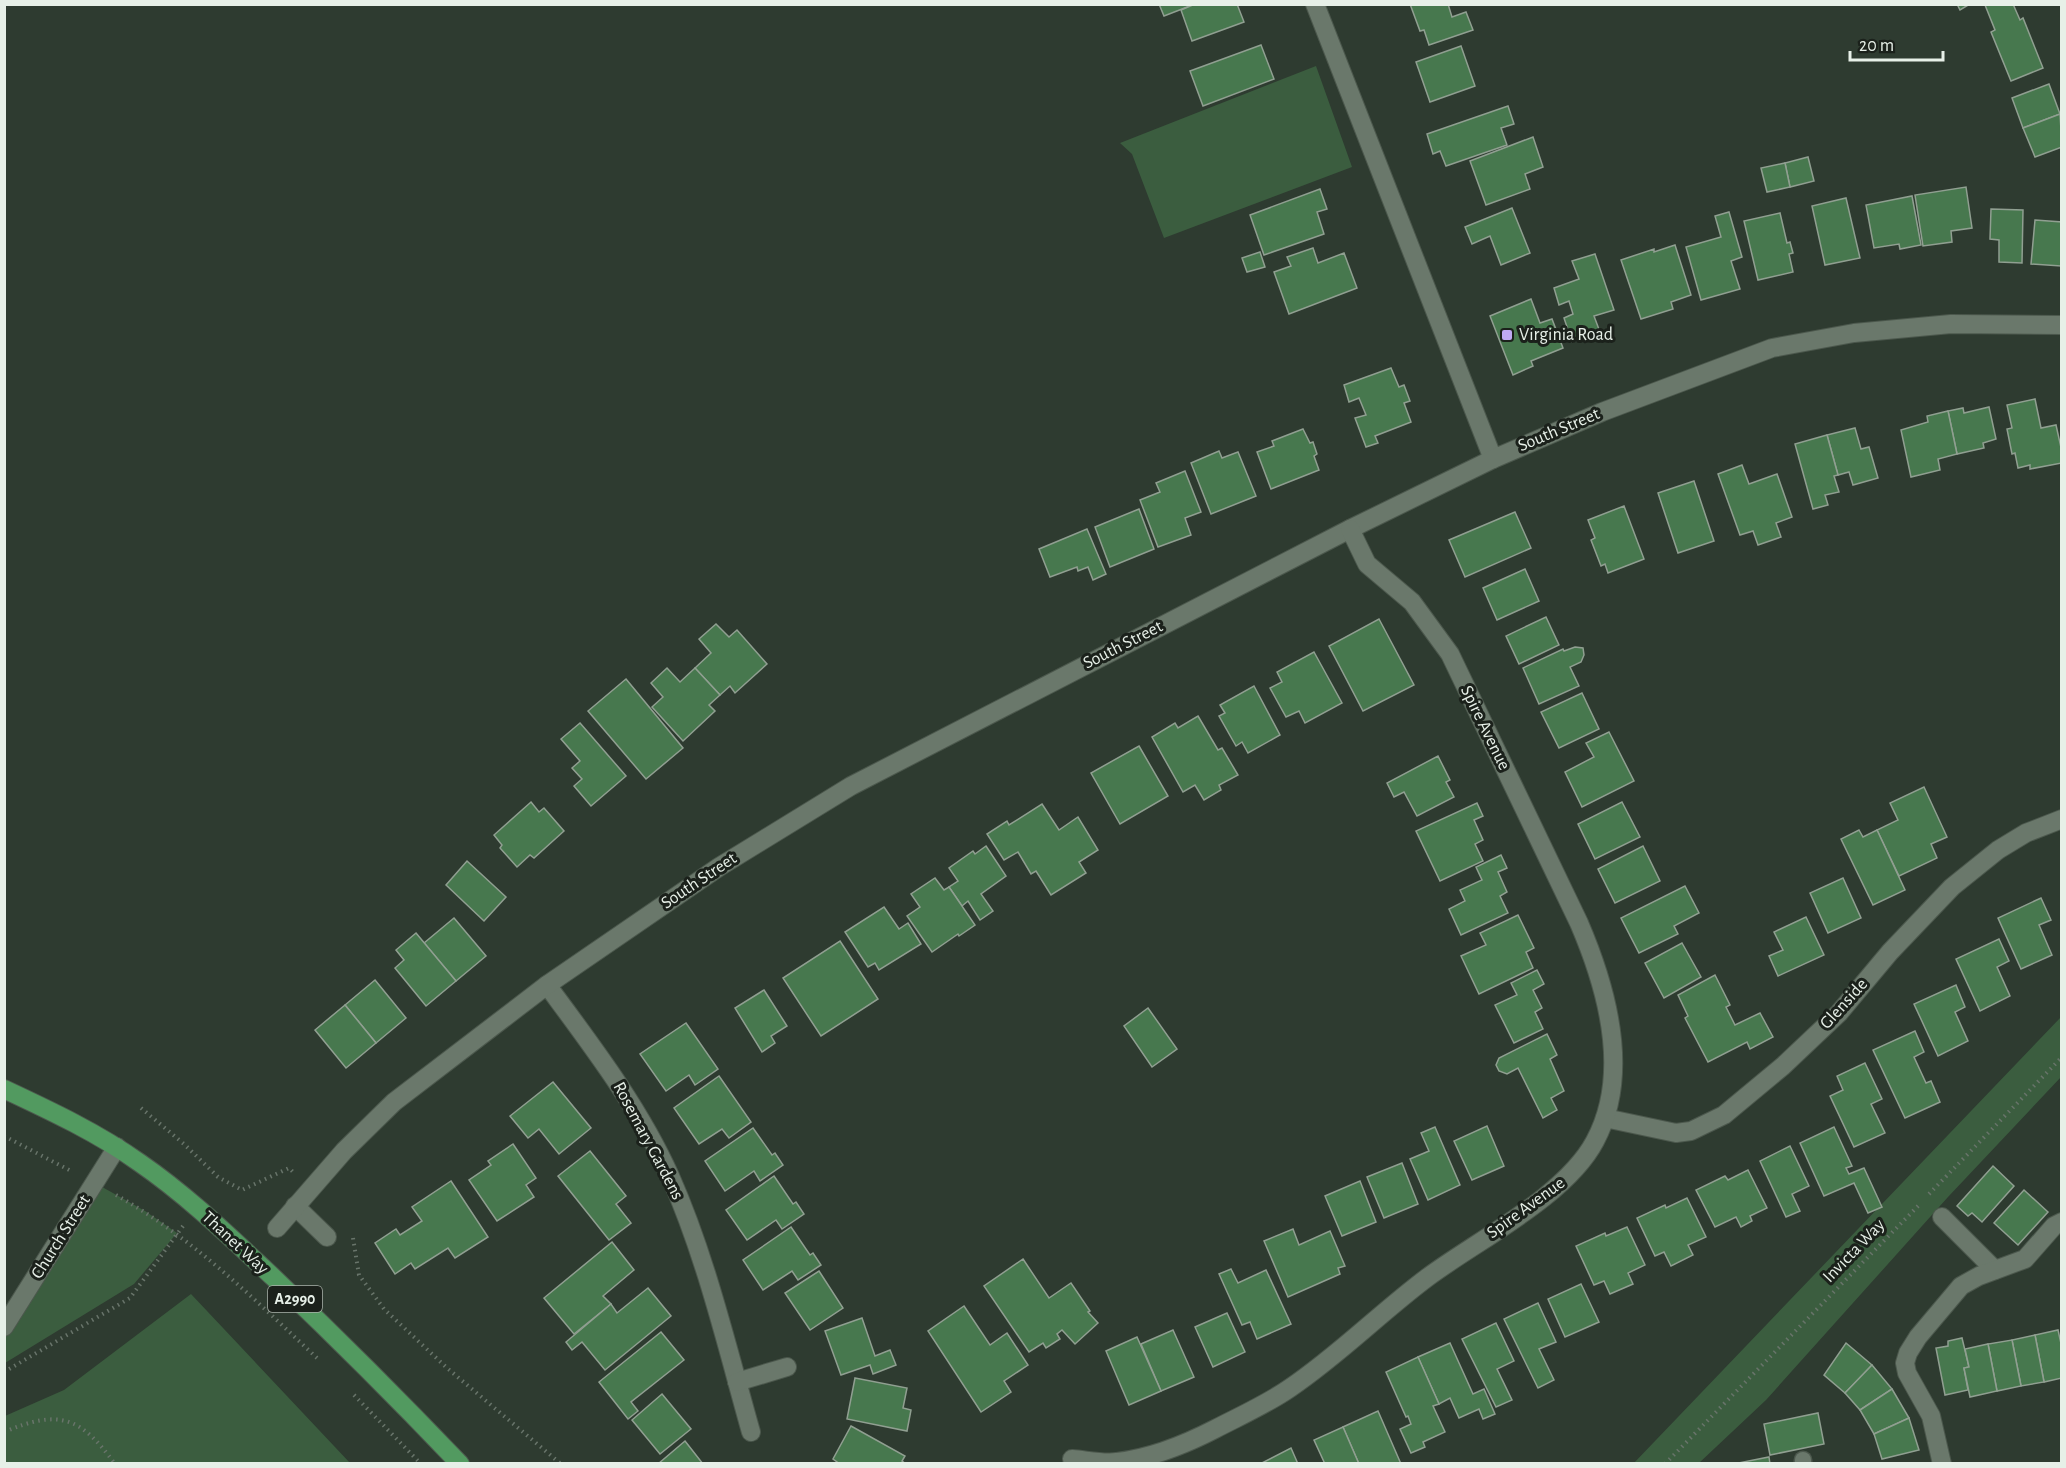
<svg xmlns="http://www.w3.org/2000/svg" width="2066" height="1468" viewBox="0 0 2066 1468" font-family="'Alegreya Sans',sans-serif">
<style>
.green{fill:#3b5d3f}
.building{fill:#47784e;stroke:#909f91;stroke-width:1.5}
.lines{fill:none;stroke-linecap:round;stroke-linejoin:round}
.lane-casing{stroke:#4c584d;stroke-width:19}
.street-casing{stroke:#4c584d;stroke-width:20}
.secondary-casing{stroke:#4c584d;stroke-width:20}
.primary-casing{stroke:#4c584d;stroke-width:20}
.path{stroke:#68746a;stroke-width:4;stroke-dasharray:1.5 4.5;stroke-linecap:butt}
.lane{stroke:#6a786b;stroke-width:16}
.street{stroke:#6a786b;stroke-width:18}
.secondary{stroke:#6a786b;stroke-width:18}
.primary{stroke:#529a60;stroke-width:18}
.poi-dot{fill:#bfa9f4;stroke:#1b211b;stroke-width:2}
.labels{text-anchor:middle;dominant-baseline:central;stroke-width:6;stroke-linejoin:round;paint-order:stroke}
.shield{fill:#1b211b;stroke:#aab2aa;stroke-width:1.5}
.shield-label{font-size:16px;font-weight:bold;fill:#e7f0e8}
.poi-label{font-size:18px;fill:#e7f0e8;stroke:#1b211b;text-anchor:start}
.street-label{font-size:18px;fill:#e7f0e8;stroke:#1b211b}
</style>
<rect width="100%" height="100%" fill="#2e3b30"/>
<g class="green">
<path d="M1316,66L1352,167L1164,238L1132,154L1120,143Z"/>
<path d="M2061,1017V1077L1948,1197L1766,1400L1699,1463L1633,1464Z"/>
<path d="M95,1183L145,1211L177,1233L134,1284L5,1363V1315Z"/>
<path d="M191,1294L350,1463H5V1416L64,1390Z"/>
</g>
<g class="building">
<path d="M1159,4H1195L1164,16Z"/>
<path d="M1195,4H1237L1244,22L1192,41L1181,10Z"/>
<path d="M1410,4H1448L1452,17L1466,12L1473,30L1429,45L1424,30L1420,31Z"/>
<path d="M1957,4H1970L1960,10Z"/>
<path d="M2013,4L2020,20L2023,18L2043,68L2011,81L1991,32L1995,30L1985,5Z"/>
<path d="M1261,45L1274,79L1203,106L1190,71Z"/>
<path d="M1461,46L1475,86L1430,102L1416,62Z"/>
<path d="M2049,84L2060,114L2023,128L2012,98Z"/>
<path d="M1508,106L1514,124L1501,128L1507,145L1446,166L1440,151L1433,154L1427,134Z"/>
<path d="M2060,114L2062,147L2035,157L2023,128Z"/>
<path d="M1533,137L1543,167L1525,174L1530,189L1486,205L1470,161Z"/>
<path d="M1808,157L1814,181L1790,187L1785,163Z"/>
<path d="M1785,163L1790,187L1767,192L1761,168Z"/>
<path d="M1966,187L1972,228L1951,231L1952,242L1923,246L1915,195Z"/>
<path d="M1320,189L1327,209L1317,212L1324,234L1264,255L1250,215Z"/>
<path d="M1912,196L1921,245L1900,249L1899,244L1874,248L1866,205Z"/>
<path d="M1846,198L1860,258L1825,265L1812,206Z"/>
<path d="M1512,208L1530,253L1501,265L1490,236L1472,244L1465,227Z"/>
<path d="M1991,209L2023,210L2022,263L1999,262V240L1990,239Z"/>
<path d="M1729,212L1742,257L1731,261L1740,289L1701,300L1686,247L1721,237L1715,216Z"/>
<path d="M1780,213L1787,243L1790,242L1793,253L1789,254L1793,272L1758,280L1744,221Z"/>
<path d="M2035,220L2062,222L2061,266L2031,264Z"/>
<path d="M1675,245L1691,295L1671,302L1673,309L1641,319L1621,260L1654,249V252Z"/>
<path d="M1313,248L1318,263L1344,253L1357,288L1289,314L1274,272L1291,266L1287,257Z"/>
<path d="M1260,252L1265,267L1247,272L1242,258Z"/>
<path d="M1595,254L1614,310L1594,316L1600,332L1572,342L1564,318L1573,314L1569,301L1559,305L1554,288L1579,279L1572,261Z"/>
<path d="M1531,299L1540,323L1552,319L1563,348L1531,361L1533,366L1513,375L1490,316Z"/>
<path d="M1391,368L1399,387L1404,385L1410,401L1404,403L1411,422L1375,436L1378,443L1366,447L1355,418L1366,415L1359,398L1349,402L1344,385Z"/>
<path d="M2035,399L2041,428L2056,425L2062,452V463L2030,469V465L2018,468L2015,453L2012,454L2007,429L2012,428L2007,405Z"/>
<path d="M1989,407L1996,439L1983,443L1984,448L1957,454L1948,411L1963,408L1964,413Z"/>
<path d="M1948,411L1957,454L1938,459L1940,470L1911,477L1901,430L1928,422L1927,416Z"/>
<path d="M1855,428L1861,449L1869,447L1878,478L1853,485L1849,472L1838,475L1827,435Z"/>
<path d="M1303,429L1310,443L1313,442L1317,454L1314,456L1319,470L1271,489L1257,452L1274,446L1272,441Z"/>
<path d="M1827,435L1838,475L1834,476L1839,492L1825,495L1828,505L1813,509L1795,444Z"/>
<path d="M1219,451L1222,458L1238,452L1256,496L1211,514L1191,463Z"/>
<path d="M1742,465L1749,484L1777,474L1792,517L1776,523L1781,537L1758,545L1753,531L1740,535L1718,474Z"/>
<path d="M1185,471L1201,512L1185,518L1191,535L1158,547L1140,500L1160,492L1156,483Z"/>
<path d="M1694,481L1714,541L1678,553L1658,493Z"/>
<path d="M1624,506L1644,559L1608,573L1605,564L1601,566L1591,540L1595,538L1588,520Z"/>
<path d="M1139,509L1154,549L1110,567L1095,527Z"/>
<path d="M1515,512L1531,548L1465,577L1449,540Z"/>
<path d="M1087,529L1106,574L1093,580L1088,567L1078,571L1077,567L1050,577L1039,549Z"/>
<path d="M1525,569L1539,601L1497,620L1483,588Z"/>
<path d="M1546,617L1559,645L1519,664L1506,636Z"/>
<path d="M1379,619L1414,685L1363,711L1329,646Z"/>
<path d="M716,624L729,637L737,630L767,664L735,693L730,686L720,695L695,668L711,653L699,639Z"/>
<path d="M1575,647L1583,648L1584,655L1581,662L1570,667L1579,686L1539,704L1523,668L1563,649L1564,651Z"/>
<path d="M1314,652L1342,703L1305,723L1299,711L1286,717L1270,688L1282,682L1277,672Z"/>
<path d="M667,668L680,682L695,668L720,695L709,705L715,711L683,741L652,707L663,697L651,683Z"/>
<path d="M626,679L683,748L646,779L588,711Z"/>
<path d="M1254,686L1280,735L1248,753L1242,742L1236,746L1219,716L1225,713L1220,705Z"/>
<path d="M1582,693L1599,729L1559,748L1541,712Z"/>
<path d="M1198,716L1218,750L1222,748L1238,775L1219,785L1221,790L1204,800L1195,785L1183,792L1152,737L1175,723L1178,728Z"/>
<path d="M580,723L626,776L591,806L574,786L582,779L572,768L580,761L561,739Z"/>
<path d="M1609,732L1634,781L1582,807L1565,772L1594,757L1586,743Z"/>
<path d="M1139,746L1168,796L1120,824L1091,773Z"/>
<path d="M1438,756L1450,780L1446,782L1454,797L1417,816L1404,792L1394,797L1387,783Z"/>
<path d="M1924,787L1947,837L1931,844L1937,858L1899,876L1877,830L1898,820L1890,803Z"/>
<path d="M531,802L539,812L544,808L564,831L534,858L530,855L517,867L500,848L502,845L494,835Z"/>
<path d="M1622,802L1640,837L1595,859L1578,824Z"/>
<path d="M1477,803L1483,816L1474,820L1483,840L1475,844L1483,861L1440,881L1416,831Z"/>
<path d="M1042,804L1059,830L1078,817L1098,850L1079,862L1086,873L1051,895L1036,871L1031,874L1018,852L1004,860L987,834L1007,821L1009,825Z"/>
<path d="M1859,830L1863,837L1877,830L1905,890L1873,905L1841,839Z"/>
<path d="M986,846L1006,876L981,894L993,911L980,920L968,901L962,906L949,887L958,881L949,868L973,851L975,854Z"/>
<path d="M1643,846L1660,881L1615,903L1598,869Z"/>
<path d="M1501,855L1507,868L1498,872L1507,892L1500,896L1508,913L1461,935L1449,909L1465,901L1460,890L1482,880L1476,867Z"/>
<path d="M467,861L506,897L484,921L446,885Z"/>
<path d="M935,878L944,890L949,887L975,925L959,936L958,934L932,952L907,916L920,907L911,894Z"/>
<path d="M1843,878L1861,918L1828,933L1810,893Z"/>
<path d="M1685,886L1699,913L1674,926L1678,934L1639,953L1621,918Z"/>
<path d="M2041,898L2051,920L2039,925L2052,955L2021,969L1998,918Z"/>
<path d="M884,907L899,929L908,923L921,944L879,970L875,963L868,967L845,932Z"/>
<path d="M1518,915L1534,948L1526,952L1533,968L1479,994L1461,956L1486,945L1480,933Z"/>
<path d="M1806,917L1824,955L1778,976L1769,956L1783,950L1774,932Z"/>
<path d="M454,918L486,956L456,981L424,943Z"/>
<path d="M416,933L456,981L426,1006L395,968L404,960L396,950Z"/>
<path d="M1999,939L2009,961L1997,967L2010,996L1980,1011L1956,959Z"/>
<path d="M840,941L878,999L821,1036L783,978Z"/>
<path d="M1682,943L1701,977L1664,998L1645,963Z"/>
<path d="M1537,970L1544,984L1533,990L1542,1008L1535,1012L1543,1029L1514,1043L1495,1005L1517,995L1511,983Z"/>
<path d="M1715,975L1730,1005L1726,1007L1735,1025L1760,1013L1773,1037L1750,1049L1747,1042L1708,1062L1685,1018L1688,1016L1678,995Z"/>
<path d="M375,980L406,1018L376,1043L345,1005Z"/>
<path d="M1956,985L1965,1007L1955,1012L1968,1041L1938,1056L1914,1004Z"/>
<path d="M764,990L787,1026L771,1036L775,1043L762,1052L735,1008Z"/>
<path d="M345,1005L376,1043L346,1068L315,1030Z"/>
<path d="M1148,1008L1177,1049L1152,1067L1124,1026Z"/>
<path d="M686,1023L718,1069L695,1085L689,1075L666,1091L640,1054Z"/>
<path d="M1915,1031L1924,1052L1914,1057L1926,1083L1931,1081L1940,1102L1905,1118L1873,1050Z"/>
<path d="M1547,1034L1557,1055L1550,1059L1564,1091L1551,1098L1557,1110L1543,1118L1518,1068L1507,1074L1499,1071L1496,1065L1499,1058Z"/>
<path d="M1865,1063L1882,1099L1871,1104L1885,1133L1854,1147L1830,1096L1843,1090L1837,1076Z"/>
<path d="M719,1076L751,1122L729,1138L722,1129L699,1144L674,1108Z"/>
<path d="M553,1082L591,1128L559,1154L539,1129L528,1138L510,1116Z"/>
<path d="M1487,1126L1504,1166L1472,1180L1454,1141Z"/>
<path d="M1435,1127L1460,1185L1428,1200L1410,1159L1429,1151L1421,1133Z"/>
<path d="M1834,1127L1852,1166L1846,1168L1849,1174L1864,1168L1882,1207L1868,1213L1854,1183L1824,1196L1800,1143Z"/>
<path d="M753,1128L772,1155L775,1153L783,1165L760,1181L754,1171L725,1191L705,1161Z"/>
<path d="M513,1144L536,1178L526,1185L534,1197L497,1221L469,1180L491,1165L488,1161Z"/>
<path d="M1790,1146L1809,1186L1792,1194L1800,1211L1786,1217L1760,1161Z"/>
<path d="M590,1151L626,1196L616,1204L631,1223L609,1240L558,1176Z"/>
<path d="M1402,1163L1418,1204L1384,1218L1367,1177Z"/>
<path d="M1993,1166L2014,1186L1982,1222L1972,1213L1968,1216L1957,1206Z"/>
<path d="M1748,1170L1767,1208L1750,1216L1752,1221L1741,1227L1736,1217L1715,1227L1696,1190L1725,1176L1728,1180Z"/>
<path d="M774,1176L793,1204L796,1202L804,1214L782,1229L776,1220L747,1240L726,1210Z"/>
<path d="M451,1181L488,1237L455,1258L448,1248L415,1269L411,1263L395,1274L375,1243L396,1229L400,1235L422,1221L412,1207Z"/>
<path d="M1360,1181L1376,1222L1342,1236L1325,1196Z"/>
<path d="M2024,1190L2048,1212L2018,1245L1994,1223Z"/>
<path d="M1687,1198L1706,1237L1688,1245L1693,1255L1671,1266L1664,1252L1655,1256L1637,1218L1665,1205L1666,1208Z"/>
<path d="M791,1227L810,1255L813,1253L821,1265L798,1280L792,1271L763,1290L743,1260Z"/>
<path d="M1627,1227L1645,1265L1628,1273L1633,1284L1610,1294L1604,1281L1594,1285L1576,1246L1605,1233L1606,1236Z"/>
<path d="M1293,1229L1299,1245L1330,1231L1345,1266L1338,1268L1340,1274L1288,1297L1264,1241Z"/>
<path d="M612,1242L634,1270L603,1296L611,1304L574,1334L544,1298Z"/>
<path d="M1023,1259L1049,1298L1071,1283L1090,1311L1088,1312L1098,1323L1075,1344L1062,1330L1057,1334L1060,1339L1046,1348L1043,1343L1029,1352L984,1286Z"/>
<path d="M1231,1269L1238,1283L1266,1270L1291,1324L1257,1339L1250,1322L1242,1325L1219,1274Z"/>
<path d="M819,1271L843,1308L810,1330L785,1293Z"/>
<path d="M1581,1284L1599,1322L1565,1337L1548,1299Z"/>
<path d="M648,1288L671,1316L605,1370L582,1342L572,1350L566,1342L611,1304L617,1313Z"/>
<path d="M1538,1303L1556,1342L1539,1349L1554,1380L1538,1388L1504,1319Z"/>
<path d="M964,1306L990,1345L1007,1333L1028,1365L1004,1381L1011,1392L981,1412L928,1331Z"/>
<path d="M1227,1313L1245,1352L1213,1367L1195,1327Z"/>
<path d="M862,1318L875,1356L890,1350L896,1365L873,1374L870,1365L841,1375L825,1331Z"/>
<path d="M1496,1323L1514,1361L1497,1369L1512,1400L1496,1407L1462,1339Z"/>
<path d="M1173,1330L1194,1377L1161,1391L1141,1344Z"/>
<path d="M2058,1330L2062,1348V1378L2044,1382L2035,1335Z"/>
<path d="M661,1332L684,1360L631,1402L638,1411L628,1419L599,1382Z"/>
<path d="M2035,1335L2044,1382L2021,1386L2012,1340Z"/>
<path d="M1137,1337L1161,1391L1129,1405L1106,1351Z"/>
<path d="M1962,1338L1969,1367L1964,1368L1968,1390L1945,1395L1936,1348L1948,1346V1341Z"/>
<path d="M2012,1340L2021,1386L1997,1391L1988,1344Z"/>
<path d="M1450,1343L1473,1394L1484,1389L1495,1414L1483,1419L1479,1409L1459,1418L1450,1398L1439,1404L1418,1357Z"/>
<path d="M1846,1343L1872,1365L1845,1393L1824,1375Z"/>
<path d="M1988,1344L1997,1391L1970,1397L1964,1368L1969,1367L1965,1349Z"/>
<path d="M1418,1357L1439,1404L1433,1406L1445,1432L1423,1442L1425,1447L1411,1453L1400,1429L1411,1424L1408,1416L1406,1417L1386,1372Z"/>
<path d="M1872,1365L1892,1389L1860,1410L1845,1393Z"/>
<path d="M855,1378L907,1388L903,1408L911,1410L907,1431L847,1419Z"/>
<path d="M1892,1389L1909,1418L1874,1434L1860,1410Z"/>
<path d="M662,1394L691,1429L660,1454L632,1420Z"/>
<path d="M1378,1411L1401,1464H1359L1343,1427Z"/>
<path d="M1818,1413L1824,1444L1770,1455L1764,1424Z"/>
<path d="M1909,1418L1919,1450L1882,1459L1874,1434Z"/>
<path d="M851,1426L905,1456L902,1461L906,1464H840L833,1459Z"/>
<path d="M1343,1427L1359,1464H1325L1314,1440Z"/>
<path d="M685,1441L703,1464H658Z"/>
<path d="M1291,1448L1298,1464H1260Z"/>
<path d="M1769,1457L1770,1464H1738V1463Z"/>
</g>
<g class="lines">
<g class="lane-casing">
<path id="lane" d="M1803,1460V1464"/>
</g>
<g class="street-casing">
<g id="street">
<path d="M1315,4L1493,459"/>
<path d="M547,985C592,1046 639,1107 670,1176C706,1257 727,1347 751,1432"/>
<path d="M1605,1118L1676,1133L1691,1131L1724,1115L1783,1066L1839,1013L1890,952L1952,887L1998,850L2026,833L2062,819"/>
<path d="M295,1206L327,1237"/>
<path d="M1942,1217L1995,1270"/>
<path d="M277,1228L344,1151L394,1102L547,985L719,867L851,786L1350,529L1493,459L1602,412L1772,348L1854,333L1951,324L2062,325"/>
<path d="M737,1382L787,1367"/>
<path d="M1072,1459C1086,1460 1103,1464 1117,1462C1152,1458 1184,1445 1215,1429C1240,1416 1267,1404 1290,1388C1339,1355 1381,1312 1428,1277C1478,1240 1566,1196 1595,1141C1631,1074 1607,988 1579,923L1450,654L1412,602L1367,564L1350,529"/>
<path d="M1942,1464L1931,1416L1907,1373L1905,1363L1908,1353L1918,1337L1961,1286L1979,1276L2025,1259L2054,1226L2062,1222"/>
</g>
</g>
<g class="secondary-casing">
<path id="secondary" d="M4,1327L117,1147"/>
</g>
<g class="primary-casing">
<path id="primary" d="M4,1089C51,1111 98,1133 140,1163C188,1196 231,1238 274,1278C338,1339 399,1400 460,1464"/>
</g>
<g class="path">
<path d="M141,1108L184,1144L218,1177L242,1190L289,1168L294,1173"/>
<path d="M4,1136L73,1172"/>
<path d="M1929,1194L2062,1057"/>
<path d="M116,1195C193,1238 254,1299 317,1358"/>
<path d="M353,1238L359,1275L384,1309L447,1368L561,1464"/>
<path d="M4,1372L130,1298L183,1226"/>
<path d="M354,1395L421,1464"/>
<path d="M4,1432C59,1409 80,1416 115,1464"/>
<path d="M1665,1464L1920,1204"/>
</g>
<use href="#lane" class="lane"/>
<use href="#street" class="street"/>
<use href="#secondary" class="secondary"/>
<use href="#primary" class="primary"/>
</g>
<rect class="poi-dot" x="1501" y="329" width="12" height="12" rx="3"/>
<g class="labels">
<rect class="shield" x="268" y="1286" width="54" height="26" rx="4.5"/>
<g class="shield-label">
<text x="295" y="1299">A2990</text>
</g>
<g class="poi-label">
<text x="1519" y="335">Virginia Road</text>
</g>
<g class="street-label">
<text transform="translate(1559 430) rotate(-23)">South Street</text>
<text transform="translate(1123 645) rotate(-27)">South Street</text>
<text transform="translate(1485 728) rotate(64)">Spire Avenue</text>
<text transform="translate(699 881) rotate(-34)">South Street</text>
<text transform="translate(1844 1004) rotate(-48)">Glenside</text>
<text transform="translate(648 1141) rotate(62)">Rosemary Gardens</text>
<text transform="translate(1526 1208) rotate(-36)">Spire Avenue</text>
<text transform="translate(61 1237) rotate(-58)">Church Street</text>
<text transform="translate(235 1243) rotate(43)">Thanet Way</text>
<text transform="translate(1854 1251) rotate(-46)">Invicta Way</text>
</g>
</g>
<rect width="2066" height="1468" fill="none" stroke="#e7f0e8" stroke-width="12"/>
<path d="M1850 51v9h93v-9" fill="none" stroke="#e7f0e8" stroke-width="3"/>
<text x="1859" y="51" font-size="18" fill="#e7f0e8" stroke="#1b211b" stroke-width="4.5" paint-order="stroke">20 m</text>
</svg>
